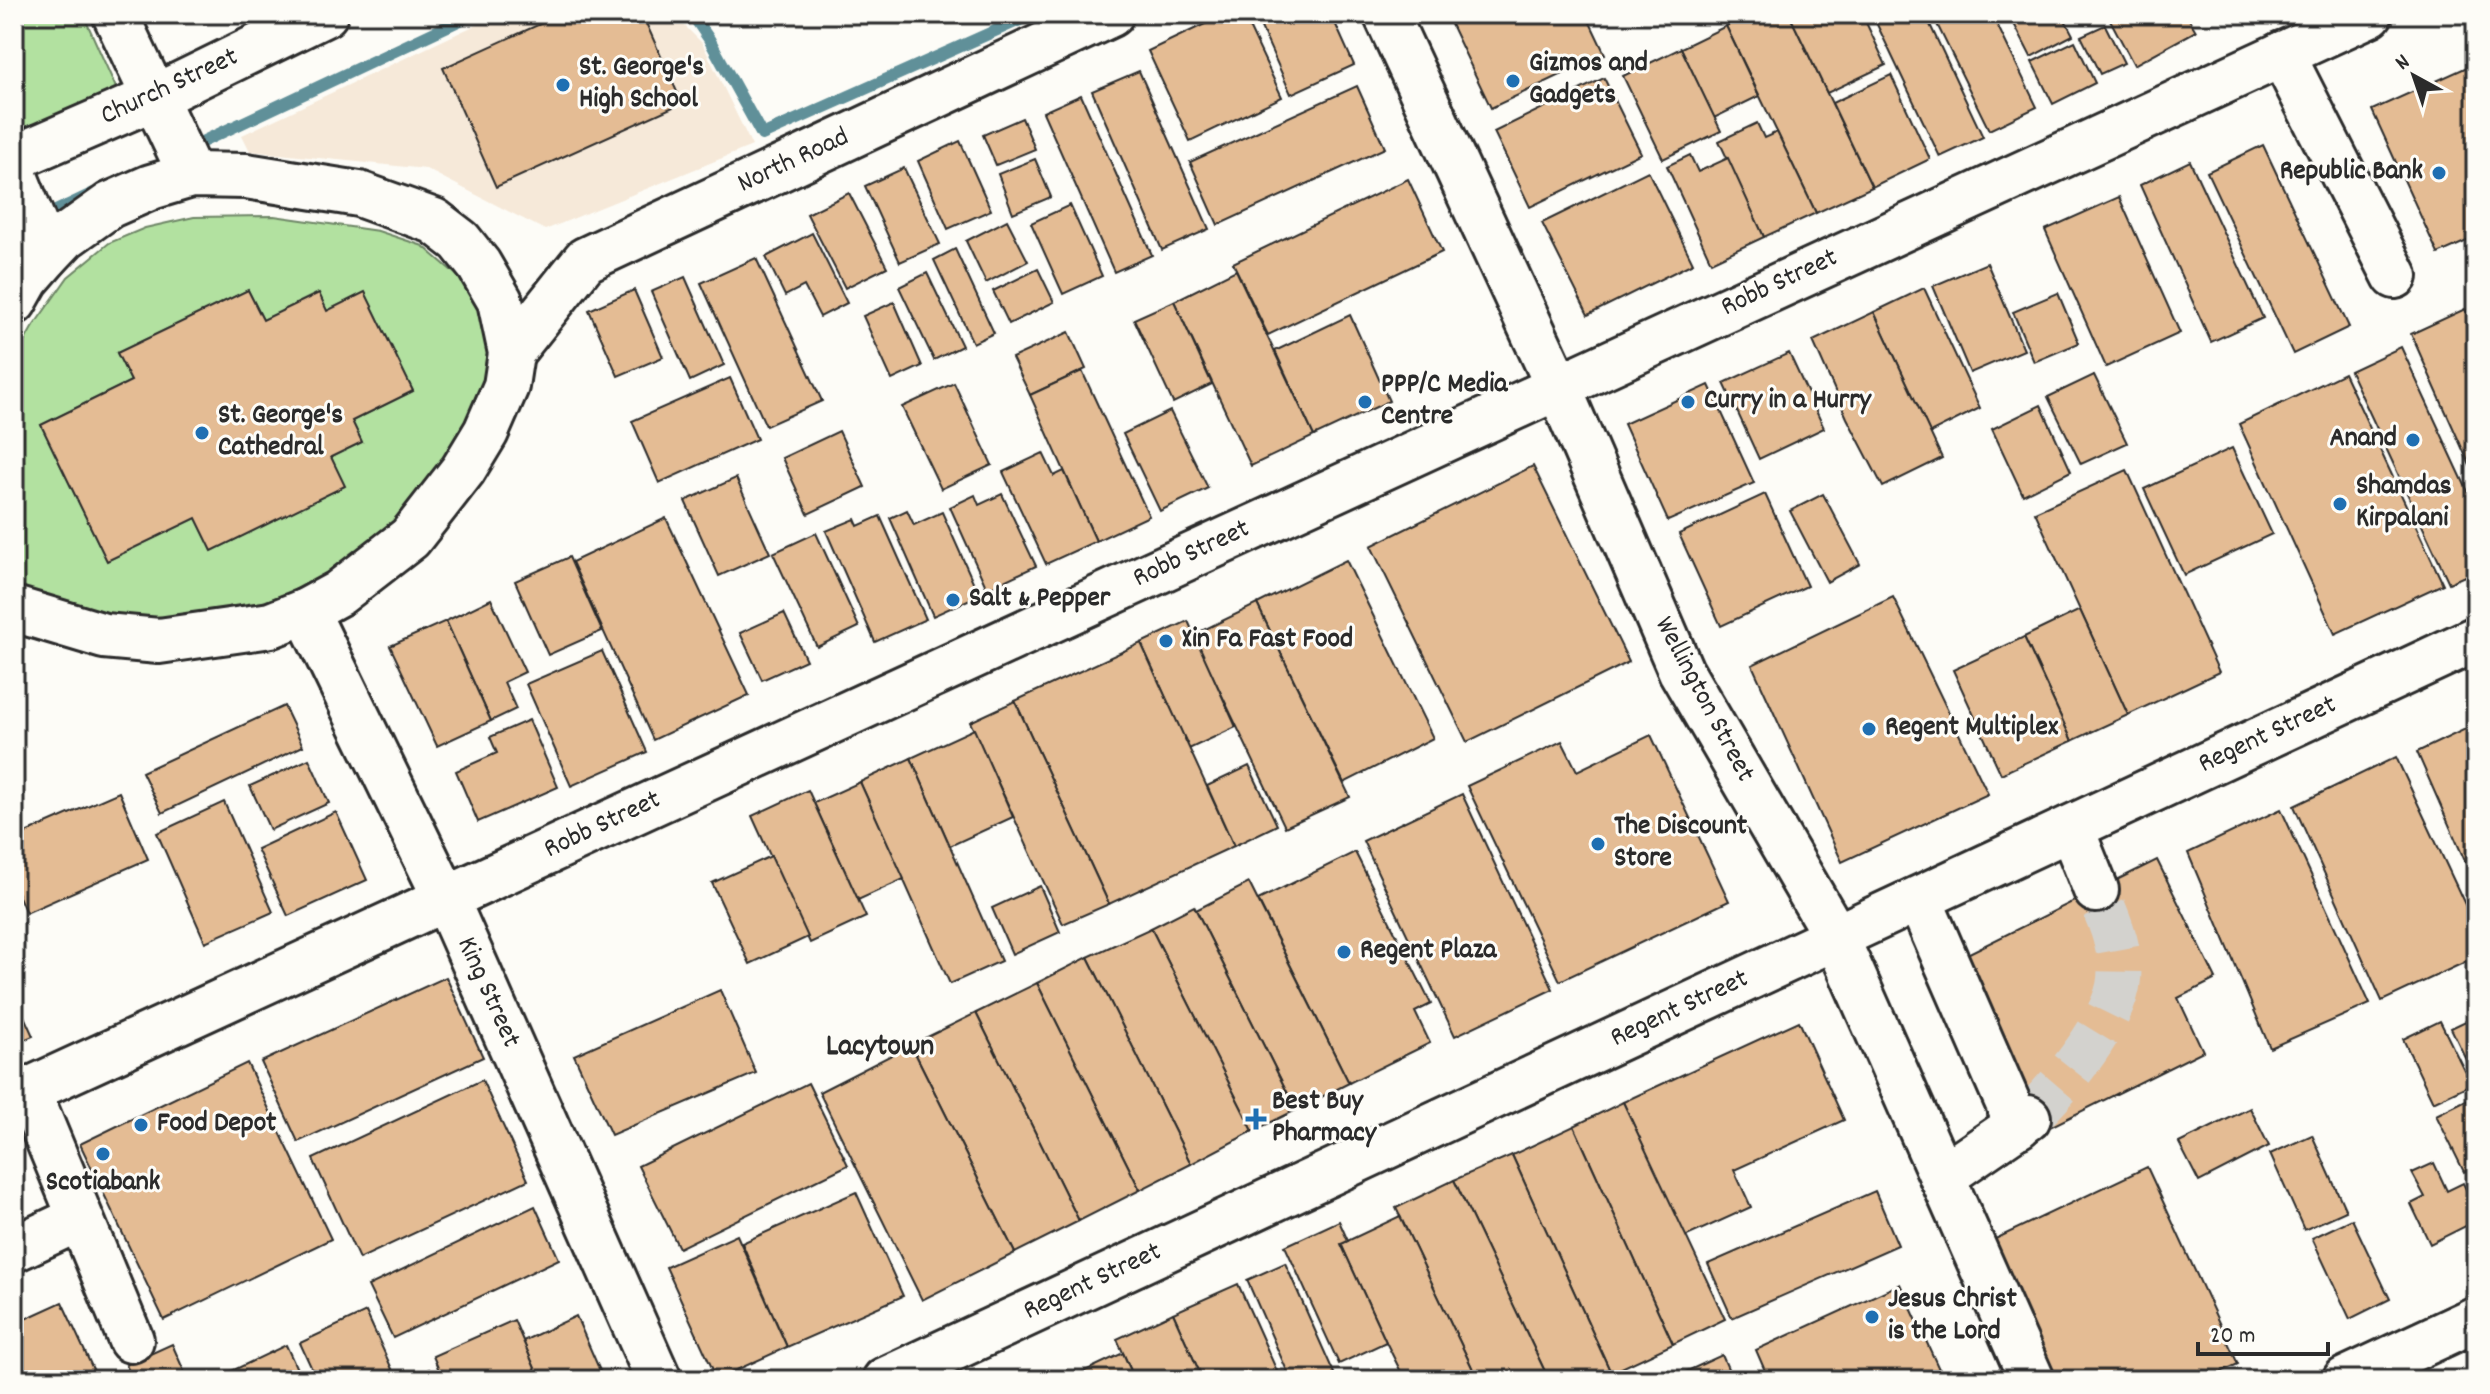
<svg xmlns="http://www.w3.org/2000/svg" width="2490" height="1394" viewBox="0 0 2490 1394" font-family="Dekko,sans-serif">
<style>
.built{fill:#f6e9d9}
.green{fill:#b2e1a0;stroke:#6e8666;stroke-width:2;fill-rule:evenodd}
.lines{fill:none;stroke-linecap:round;stroke-linejoin:round}
.stream{stroke:#619099;stroke-width:12}
.building{fill:#e4bc94;stroke:#2b2b2b;stroke-width:2}
.minor-tunnel{stroke:#d3d2ce;stroke-width:44;stroke-dasharray:44 22;stroke-linecap:butt}
.minor-casing{stroke:#2b2b2b;stroke-width:50}
.major-casing{stroke:#2b2b2b;stroke-width:50}
.minor{stroke:#fdfcf7;stroke-width:44}
.major{stroke:#fdfcf7;stroke-width:44}
.poi-dot{fill:#1f6fb2;stroke:#fdfcf7;stroke-width:3}
.labels{text-anchor:middle;dominant-baseline:central;stroke-width:6;stroke-linejoin:round;paint-order:stroke}
.poi-label{font-size:28px;font-weight:bold;fill:#2b2b2b;stroke:#fdfcf7;text-anchor:start}
.street-label{font-size:28px;fill:#2b2b2b;stroke:#fdfcf7}
.neighbourhood-label{font-size:30px;font-weight:bold;fill:#2b2b2b;stroke:#fdfcf7}
</style>
<rect width="100%" height="100%" fill="#fdfcf7"/>
<filter id="ink" filterUnits="userSpaceOnUse"><feTurbulence type="fractalNoise" baseFrequency=".0125" numOctaves="2"/><feDisplacementMap in="SourceGraphic" scale="16" xChannelSelector="R" yChannelSelector="G"/><feConvolveMatrix kernelMatrix="1 2 1 2 8 2 1 2 1" color-interpolation-filters="sRGB"/></filter>
<g filter="url(#ink)">
<path class="built" d="M499,14H673L702,43L752,146L545,230L426,169L250,151L242,135Z"/>
<g class="green">
<path d="M14,14H83L117,90L17,135L14,129Z"/>
<path d="M274,216L378,231L423,246L460,278L486,319L490,369L475,413L415,507L371,546L313,584L244,609L175,620L97,616L41,603L14,585V360L32,328L68,277L109,243L145,228L194,217ZM248,290L263,320L318,293L327,311L365,292L413,391L352,421L362,442L331,457L344,486L212,551L196,518L107,561L41,425L131,381L117,353Z"/>
</g>
<g class="lines">
<g class="stream">
<path d="M692,14L709,39L762,135L1033,14"/>
<path d="M187,149L473,14"/>
<path d="M39,219L94,193"/>
</g>
</g>
<g class="building">
<path d="M562,14H642L682,103L496,187L443,68Z"/>
<path d="M1226,14H1243L1282,97L1190,141L1148,51Z"/>
<path d="M1255,14H1331L1354,65L1291,94Z"/>
<path d="M1446,14H1586L1605,54L1491,108Z"/>
<path d="M1750,14H1789L1872,187L1816,213L1726,26Z"/>
<path d="M1789,14H1862L1886,65L1827,93Z"/>
<path d="M1872,14H1925L1983,137L1940,157Z"/>
<path d="M1932,14H1992L2037,107L1989,130Z"/>
<path d="M2009,14H2062L2073,35L2031,57Z"/>
<path d="M2107,14H2186L2196,31L2134,65Z"/>
<path d="M2105,25L2124,63L2100,74L2081,36Z"/>
<path d="M1726,26L1759,96L1714,118L1681,48Z"/>
<path d="M2075,41L2095,83L2053,104L2032,62Z"/>
<path d="M1681,48L1721,131L1663,159L1623,76Z"/>
<path d="M2476,63V237L2438,254L2372,110Z"/>
<path d="M1139,71L1209,229L1162,250L1092,91Z"/>
<path d="M1891,75L1930,159L1872,187L1832,103Z"/>
<path d="M1604,78L1641,153L1530,207L1494,132Z"/>
<path d="M1357,86L1385,148L1218,225L1190,162Z"/>
<path d="M1081,95L1152,255L1114,272L1043,112Z"/>
<path d="M1022,118L1035,149L996,165L983,135Z"/>
<path d="M1757,123L1764,138L1777,132L1816,213L1764,237L1719,141Z"/>
<path d="M960,141L991,210L948,229L918,161Z"/>
<path d="M2263,145L2349,327L2293,354L2207,172Z"/>
<path d="M1690,155L1698,172L1728,158L1764,237L1711,262L1667,166Z"/>
<path d="M1035,159L1051,197L1013,213L998,174Z"/>
<path d="M2190,161L2263,318L2211,342L2140,185Z"/>
<path d="M904,168L940,244L900,262L865,186Z"/>
<path d="M1648,171L1693,263L1588,315L1542,223Z"/>
<path d="M1408,179L1442,252L1268,335L1233,263Z"/>
<path d="M849,193L887,267L845,288L807,214Z"/>
<path d="M2119,197L2180,333L2106,367L2045,230Z"/>
<path d="M1070,205L1102,276L1063,294L1031,223Z"/>
<path d="M1007,220L1028,261L986,283L966,241Z"/>
<path d="M812,233L847,303L820,317L804,286L785,296L766,257Z"/>
<path d="M955,249L994,333L973,343L934,260Z"/>
<path d="M756,258L822,401L766,426L701,283Z"/>
<path d="M1987,263L2024,350L1970,373L1933,286Z"/>
<path d="M1038,269L1054,302L1009,324L993,291Z"/>
<path d="M1236,270L1314,436L1251,466L1174,301Z"/>
<path d="M927,273L962,346L934,360L899,287Z"/>
<path d="M685,277L724,365L690,381L651,292Z"/>
<path d="M1924,288L1980,408L1930,433L1874,312Z"/>
<path d="M248,290L263,320L319,293L327,311L365,292L413,391L352,421L362,442L331,457L345,486L212,551L196,518L107,561L41,425L131,381L117,353Z"/>
<path d="M634,290L663,357L618,376L589,310Z"/>
<path d="M2058,293L2079,343L2034,362L2013,312Z"/>
<path d="M1174,301L1212,384L1173,403L1134,319Z"/>
<path d="M894,302L922,366L892,380L863,316Z"/>
<path d="M2465,309L2476,327V479L2411,334Z"/>
<path d="M1874,312L1942,458L1883,487L1847,418L1813,341Z"/>
<path d="M1350,315L1389,401L1314,436L1275,351Z"/>
<path d="M1069,332L1086,369L1030,395L1012,358Z"/>
<path d="M2401,347L2476,509V571L2449,583L2350,371Z"/>
<path d="M1789,353L1824,428L1759,459L1724,383Z"/>
<path d="M1082,371L1149,516L1096,541L1030,395Z"/>
<path d="M2344,373L2443,584L2335,634L2239,424Z"/>
<path d="M2094,375L2127,443L2081,464L2048,397Z"/>
<path d="M730,378L757,439L659,483L632,421Z"/>
<path d="M954,383L992,465L941,489L902,407Z"/>
<path d="M1709,385L1754,483L1668,521L1624,424Z"/>
<path d="M2041,405L2071,471L2023,495L1992,429Z"/>
<path d="M1170,411L1208,488L1160,511L1123,434Z"/>
<path d="M839,431L865,487L808,514L782,458Z"/>
<path d="M2232,448L2272,534L2184,575L2144,489Z"/>
<path d="M1043,453L1054,476L1064,471L1096,541L1046,564L1003,472Z"/>
<path d="M1533,466L1629,662L1467,742L1371,546Z"/>
<path d="M2127,470L2219,672L2128,715L2035,512Z"/>
<path d="M736,478L770,553L719,576L685,501Z"/>
<path d="M1002,494L1036,566L987,589L950,507L975,495L979,505Z"/>
<path d="M1765,494L1807,586L1721,626L1679,534Z"/>
<path d="M1823,494L1860,564L1827,582L1790,511Z"/>
<path d="M907,510L914,525L942,512L979,595L933,616L890,518Z"/>
<path d="M880,516L926,619L875,642L826,531L855,519L858,526Z"/>
<path d="M666,518L749,695L653,740L572,562Z"/>
<path d="M816,533L859,627L817,647L773,553Z"/>
<path d="M569,557L602,631L548,655L515,581Z"/>
<path d="M1346,560L1433,738L1344,783L1257,604Z"/>
<path d="M1893,597L1988,794L1842,862L1752,665Z"/>
<path d="M491,599L525,672L504,682L516,709L491,721L446,621Z"/>
<path d="M1257,604L1350,797L1285,827L1193,635Z"/>
<path d="M2080,610L2128,715L2072,741L2024,637Z"/>
<path d="M784,613L806,660L762,680L740,633Z"/>
<path d="M446,621L491,721L437,746L390,646Z"/>
<path d="M1188,621L1236,727L1189,749L1141,643Z"/>
<path d="M2024,637L2072,741L2001,774L1953,670Z"/>
<path d="M1141,643L1234,846L1109,904L1015,701Z"/>
<path d="M602,651L647,752L571,786L526,684Z"/>
<path d="M1015,701L1109,904L1063,924L970,722Z"/>
<path d="M284,706L303,746L162,813L142,772Z"/>
<path d="M529,720L558,787L478,822L456,771L497,753L490,737Z"/>
<path d="M2476,724V886L2417,752Z"/>
<path d="M974,729L1013,817L950,846L911,758Z"/>
<path d="M1651,735L1729,901L1560,981L1467,786L1562,741L1577,771Z"/>
<path d="M2396,757L2476,928V957L2382,1001L2294,806Z"/>
<path d="M911,758L1001,961L950,984L860,782Z"/>
<path d="M309,759L329,803L270,830L250,786Z"/>
<path d="M1249,766L1277,825L1234,846L1207,786Z"/>
<path d="M860,782L904,879L858,900L814,803Z"/>
<path d="M808,790L866,917L810,943L752,816Z"/>
<path d="M119,792L148,859L26,913L14,885V838Z"/>
<path d="M1462,794L1553,989L1455,1036L1363,841Z"/>
<path d="M224,802L273,912L205,942L157,833Z"/>
<path d="M2281,809L2370,1004L2270,1048L2188,853Z"/>
<path d="M336,812L367,880L288,916L257,849Z"/>
<path d="M1355,852L1431,1004L1415,1012L1430,1043L1349,1083L1258,900Z"/>
<path d="M771,856L808,937L750,964L712,883Z"/>
<path d="M2157,860L2216,979L2178,998L2203,1051L2036,1134L1951,962Z"/>
<path d="M1249,883L1349,1083L1296,1110L1196,910Z"/>
<path d="M1040,886L1060,932L1012,954L992,908Z"/>
<path d="M1194,906L1296,1110L1253,1131L1151,928Z"/>
<path d="M1151,928L1253,1131L1191,1164L1088,957Z"/>
<path d="M1088,957L1191,1164L1140,1190L1037,983Z"/>
<path d="M446,977L483,1057L298,1142L261,1062Z"/>
<path d="M1037,983L1140,1190L1079,1221L976,1013Z"/>
<path d="M720,990L756,1073L611,1135L574,1055Z"/>
<path d="M14,994L33,1036L14,1044Z"/>
<path d="M976,1013L1079,1221L1015,1253L911,1045Z"/>
<path d="M2476,1016V1080L2451,1028Z"/>
<path d="M1799,1021L1844,1120L1734,1170L1751,1207L1685,1237L1623,1102Z"/>
<path d="M2440,1021L2471,1084L2433,1102L2403,1039Z"/>
<path d="M911,1045L1015,1253L922,1300L819,1092Z"/>
<path d="M247,1063L331,1239L164,1320L80,1144Z"/>
<path d="M482,1080L528,1180L359,1259L313,1159Z"/>
<path d="M808,1083L848,1165L679,1248L638,1166Z"/>
<path d="M2476,1095V1166L2464,1172L2436,1115Z"/>
<path d="M1623,1102L1725,1319L1673,1344L1574,1126Z"/>
<path d="M2250,1108L2269,1146L2199,1182L2179,1143Z"/>
<path d="M1574,1126L1673,1344L1611,1373L1512,1155Z"/>
<path d="M2312,1135L2346,1211L2304,1230L2270,1154Z"/>
<path d="M1512,1155L1611,1373L1596,1380H1549L1454,1180Z"/>
<path d="M2434,1163L2447,1191L2463,1183L2476,1210V1221L2430,1244L2411,1204L2425,1197L2412,1173Z"/>
<path d="M2147,1167L2238,1364L2204,1380H2055L1991,1241Z"/>
<path d="M1454,1180L1549,1380H1478L1396,1208Z"/>
<path d="M1875,1191L1898,1245L1732,1318L1708,1264Z"/>
<path d="M856,1192L903,1296L787,1347L742,1243Z"/>
<path d="M535,1206L559,1259L393,1338L368,1286Z"/>
<path d="M1400,1216L1478,1380H1405L1386,1342L1341,1244Z"/>
<path d="M2352,1219L2390,1299L2350,1319L2312,1238Z"/>
<path d="M1339,1221L1348,1241L1341,1244L1386,1342L1339,1364L1285,1246Z"/>
<path d="M737,1235L787,1347L717,1379L666,1267Z"/>
<path d="M1285,1263L1337,1380H1291L1247,1280Z"/>
<path d="M1238,1284L1281,1380H1203L1173,1313Z"/>
<path d="M1900,1284L1944,1380H1769L1756,1350Z"/>
<path d="M62,1302L98,1380H14V1324Z"/>
<path d="M366,1312L397,1380H317L300,1343Z"/>
<path d="M1173,1313L1203,1380H1135L1117,1339Z"/>
<path d="M576,1316L604,1380H540L523,1341Z"/>
<path d="M514,1320L540,1380H443L433,1356Z"/>
<path d="M172,1344L188,1380H133L126,1365Z"/>
<path d="M286,1345L302,1380H213Z"/>
<path d="M1123,1353L1135,1380H1066Z"/>
<path d="M1722,1355L1733,1380H1668Z"/>
<path d="M429,1369L434,1380H405Z"/>
</g>
<g class="lines">
<path class="minor-tunnel" d="M2028,1118C2058,1090 2116,1021 2119,979C2122,947 2109,919 2096,890"/>
<g class="minor-casing">
<g id="minor">
<path d="M115,14L191,175"/>
<path d="M1386,14L1558,386L1681,671L1836,937L2032,1380"/>
<path d="M2282,54L2395,276"/>
<path d="M14,158L155,97L325,14"/>
<path d="M14,174L47,256"/>
<path d="M14,302L27,279L47,256L65,237L110,205L151,187L191,175L246,176L359,194L434,221L460,241L479,265L500,301L511,353L506,386L486,432L463,470L410,538L339,593L306,611L271,625L159,641L104,636L14,609"/>
<path d="M511,353L585,260L1111,14"/>
<path d="M306,611L446,899L659,1380"/>
<path d="M2071,828L2096,890"/>
<path d="M1919,899L2018,1126"/>
<path d="M28,1091L131,1340"/>
<path d="M14,1097L2370,14"/>
<path d="M1942,1177L2028,1118"/>
<path d="M14,1249L80,1218"/>
<path d="M2345,1380L2476,1319"/>
</g>
</g>
<g class="major-casing">
<path id="major" d="M885,1380L2476,639"/>
</g>
<use href="#minor" class="minor"/>
<use href="#major" class="major"/>
</g>
</g>
<g class="poi-dot">
<circle cx="1513" cy="81" r="8"/>
<circle cx="563" cy="85" r="8"/>
<circle cx="2439" cy="173" r="8"/>
<circle cx="1365" cy="402" r="8"/>
<circle cx="1688" cy="402" r="8"/>
<circle cx="202" cy="433" r="8"/>
<circle cx="2413" cy="440" r="8"/>
<circle cx="2340" cy="504" r="8"/>
<circle cx="953" cy="600" r="8"/>
<circle cx="1166" cy="641" r="8"/>
<circle cx="1869" cy="729" r="8"/>
<circle cx="1598" cy="844" r="8"/>
<circle cx="1344" cy="952" r="8"/>
<path d="M1252 1107h8v8h8v8h-8v8h-8v-8h-8v-8h8z"/>
<circle cx="141" cy="1125" r="8"/>
<circle cx="103" cy="1154" r="8"/>
<circle cx="1872" cy="1317" r="8"/>
</g>
<g class="labels">
<g class="poi-label">
<text x="1529" y="65">Gizmos and<tspan x="1529" dy="32">Gadgets</tspan></text>
<text x="579" y="69">St. George's<tspan x="579" dy="32">High School</tspan></text>
<text x="2423" y="173" text-anchor="end">Republic Bank</text>
<text x="1381" y="386">PPP/C Media<tspan x="1381" dy="32">Centre</tspan></text>
<text x="1704" y="402">Curry in a Hurry</text>
<text x="218" y="417">St. George's<tspan x="218" dy="32">Cathedral</tspan></text>
<text x="2397" y="440" text-anchor="end">Anand</text>
<text x="2356" y="488">Shamdas<tspan x="2356" dy="32">Kirpalani</tspan></text>
<text x="969" y="600">Salt &amp; Pepper</text>
<text x="1182" y="641">Xin Fa Fast Food</text>
<text x="1885" y="729">Regent Multiplex</text>
<text x="1614" y="828">The Discount<tspan x="1614" dy="32">Store</tspan></text>
<text x="1360" y="952">Regent Plaza</text>
<text x="1272" y="1103">Best Buy<tspan x="1272" dy="32">Pharmacy</tspan></text>
<text x="157" y="1125">Food Depot</text>
<text x="103" y="1184" text-anchor="middle">Scotiabank</text>
<text x="1888" y="1301">Jesus Christ<tspan x="1888" dy="32">is the Lord</tspan></text>
</g>
<g class="street-label">
<text transform="translate(170 88) rotate(-25)">Church Street</text>
<text transform="translate(794 162) rotate(-25)">North Road</text>
<text transform="translate(1780 284) rotate(-25)">Robb Street</text>
<text transform="translate(1192 555) rotate(-25)">Robb Street</text>
<text transform="translate(1703 700) rotate(62)">Wellington Street</text>
<text transform="translate(2268 736) rotate(-25)">Regent Street</text>
<text transform="translate(603 826) rotate(-25)">Robb Street</text>
<text transform="translate(487 993) rotate(66)">King Street</text>
<text transform="translate(1680 1010) rotate(-25)">Regent Street</text>
<text transform="translate(1093 1283) rotate(-25)">Regent Street</text>
</g>
<g class="neighbourhood-label">
<text x="880" y="1048">Lacytown</text>
</g>
</g>
<rect width="2490" height="1394" fill="none" stroke="#fdfcf7" stroke-width="48"/>
<rect x="24" y="24" width="2442" height="1346" fill="none" stroke="#2b2b2b" stroke-width="3" filter="url(#ink)"/>
<g transform="translate(2414 76) rotate(320)" stroke="#fdfcf7" stroke-width="6" paint-order="stroke">
<path d="M0-6L14 30L0 20L-14 30Z" fill="#2b2b2b"/>
<text y="-12" font-size="22" font-weight="bold" text-anchor="middle" fill="#2b2b2b">N</text>
</g>
<path d="M2198 1342v12h130v-12" fill="none" stroke="#2b2b2b" stroke-width="4"/>
<text x="2210" y="1342" font-size="24" fill="#2b2b2b" stroke="#fdfcf7" stroke-width="6" paint-order="stroke">20 m</text>
</svg>
